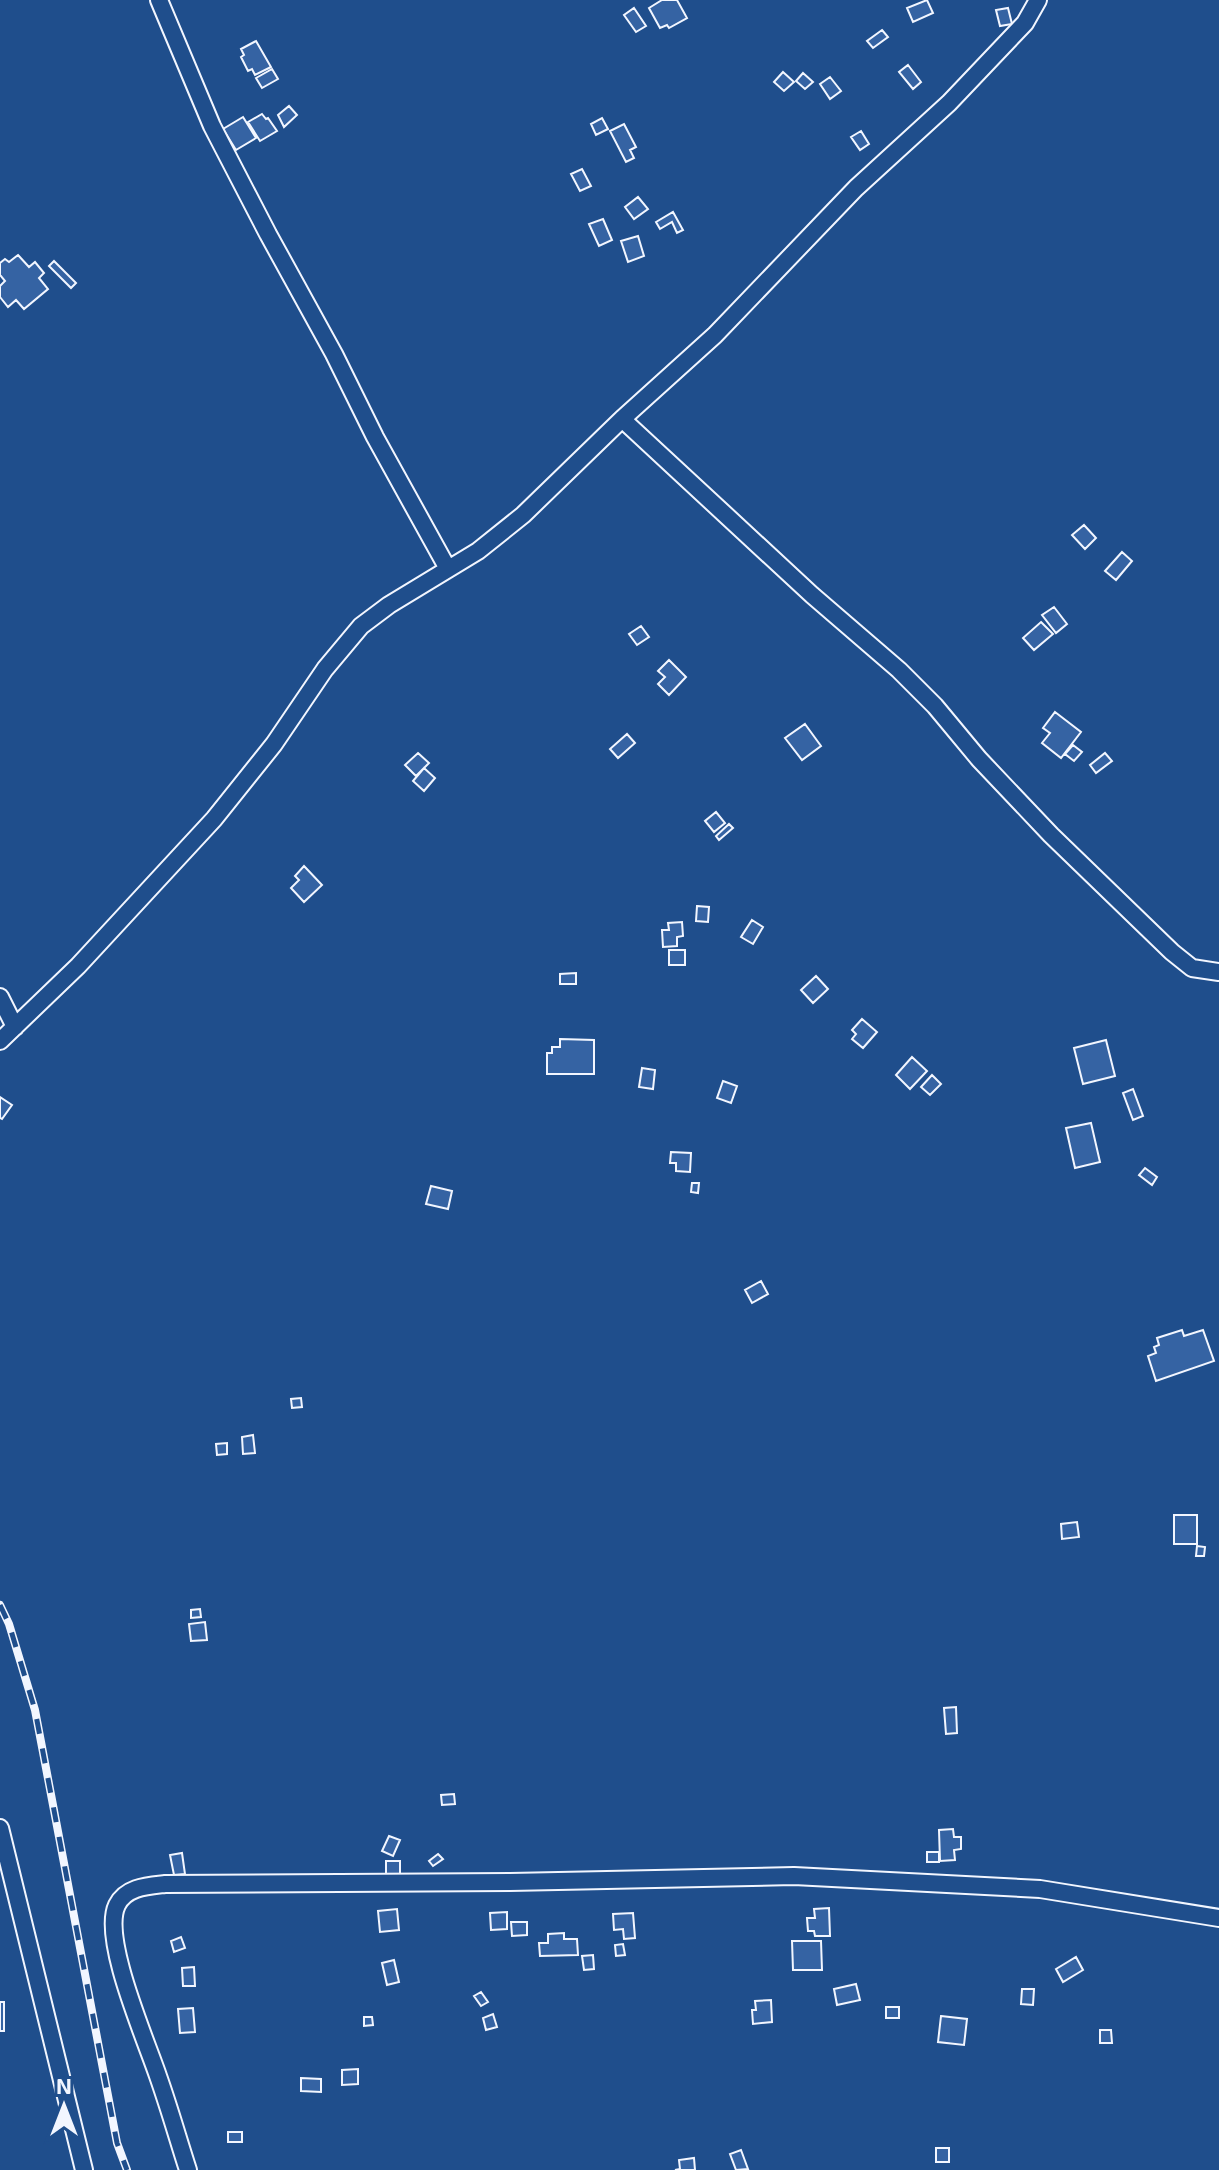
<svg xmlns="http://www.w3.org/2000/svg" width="1219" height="2170" font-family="'Exo 2',sans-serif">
<rect width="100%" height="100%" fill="#1f4e8c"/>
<!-- building -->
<path fill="#3563a3" stroke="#f2f6ff" stroke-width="2" d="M 662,0 L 677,0 L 687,18 L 669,28 L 667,25 L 660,28 L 649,8 Z
M 927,0 L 933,13 L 913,22 L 907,8 Z
M 634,8 L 646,26 L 636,32 L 624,15 Z
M 1008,8 L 1012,24 L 1000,26 L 996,10 Z
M 882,30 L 888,37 L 873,48 L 867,41 Z
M 256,41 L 271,67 L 255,75 L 252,69 L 248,71 L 241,57 L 244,55 L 241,49 Z
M 908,65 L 921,82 L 913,89 L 899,72 Z
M 272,69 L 278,79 L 262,88 L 256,78 Z
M 783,72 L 794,82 L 784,91 L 774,82 Z
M 803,73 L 813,82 L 805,89 L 796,81 Z
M 830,77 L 841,91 L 830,99 L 820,84 Z
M 289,106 L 297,115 L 284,127 L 278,115 Z
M 262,114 L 266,119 L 268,118 L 277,131 L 260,141 L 248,122 Z
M 243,117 L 256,138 L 236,150 L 223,129 Z
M 602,118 L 608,129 L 596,135 L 591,124 Z
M 624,124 L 636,147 L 630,150 L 634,158 L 626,162 L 610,131 Z
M 861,131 L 869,144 L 860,150 L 851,137 Z
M 582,169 L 591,186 L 580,191 L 571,174 Z
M 638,197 L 648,209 L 634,219 L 625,207 Z
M 673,212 L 683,230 L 677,233 L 672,222 L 660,229 L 656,222 Z
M 603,219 L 612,240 L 599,246 L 589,224 Z
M 638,236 L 644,256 L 628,262 L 621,241 Z
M 18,255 L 29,267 L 35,262 L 44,273 L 39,278 L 48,289 L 24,309 L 16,300 L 8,307 L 0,297 L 0,286 L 5,281 L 0,275 L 0,263 L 5,259 L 9,262 Z
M 54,261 L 76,283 L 71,288 L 49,266 Z
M 1084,525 L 1096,538 L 1085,549 L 1072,535 Z
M 1122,552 L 1132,561 L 1116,580 L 1105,571 Z
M 1054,607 L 1067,624 L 1056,633 L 1042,615 Z
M 1041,622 L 1053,634 L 1034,650 L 1023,638 Z
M 641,626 L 649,637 L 637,645 L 629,634 Z
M 669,660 L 686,677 L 669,695 L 658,684 L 665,677 L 658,671 Z
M 1055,712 L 1081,732 L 1061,758 L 1042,743 L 1050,733 L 1043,728 Z
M 805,724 L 821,746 L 802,760 L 785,738 Z
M 627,734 L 635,743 L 618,758 L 610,749 Z
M 1073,745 L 1082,752 L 1074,761 L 1065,754 Z
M 418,753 L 429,763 L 416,776 L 405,765 Z
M 1105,753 L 1112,761 L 1096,773 L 1090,765 Z
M 424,768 L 435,778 L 424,791 L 413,781 Z
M 716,812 L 725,823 L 714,832 L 705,821 Z
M 729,824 L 733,828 L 719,840 L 716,836 Z
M 304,866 L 322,885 L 304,902 L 291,888 L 299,880 L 295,876 Z
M 697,906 L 709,907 L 708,922 L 696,921 Z
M 752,920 L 763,927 L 753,944 L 741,937 Z
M 682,922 L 683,936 L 677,937 L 677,946 L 663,947 L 662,930 L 669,930 L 668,923 Z
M 669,950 L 685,950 L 685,965 L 669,965 Z
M 576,973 L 576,984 L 560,984 L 560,974 Z
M 816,976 L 828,989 L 813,1003 L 801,990 Z
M 862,1019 L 877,1032 L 863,1048 L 852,1039 L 856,1034 L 852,1030 Z
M 560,1039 L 594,1040 L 594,1074 L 547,1074 L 547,1053 L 552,1053 L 552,1047 L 560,1047 Z
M 1106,1040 L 1115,1076 L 1083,1084 L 1074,1048 Z
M 912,1057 L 927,1071 L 910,1089 L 896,1075 Z
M 642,1068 L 655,1070 L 653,1089 L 639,1087 Z
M 932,1075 L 941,1084 L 930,1095 L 921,1087 Z
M 723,1081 L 737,1086 L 731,1103 L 717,1098 Z
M 1133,1089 L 1143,1116 L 1133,1120 L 1123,1093 Z
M 0,1097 L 12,1105 L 2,1119 L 0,1118 Z
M 1091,1123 L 1100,1162 L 1075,1168 L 1066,1128 Z
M 671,1152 L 691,1153 L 690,1172 L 676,1171 L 676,1163 L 670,1163 Z
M 1145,1168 L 1157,1177 L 1152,1185 L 1139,1175 Z
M 692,1183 L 699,1183 L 698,1193 L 691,1192 Z
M 431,1186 L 452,1191 L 448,1209 L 426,1204 Z
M 761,1281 L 768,1294 L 752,1303 L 745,1290 Z
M 1182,1330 L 1184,1336 L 1203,1330 L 1214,1361 L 1156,1381 L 1148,1356 L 1156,1353 L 1154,1347 L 1159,1345 L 1157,1338 Z
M 301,1398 L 302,1407 L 292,1408 L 291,1399 Z
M 253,1435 L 255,1453 L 243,1454 L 242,1437 Z
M 227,1443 L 227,1454 L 217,1455 L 216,1444 Z
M 1174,1515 L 1197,1515 L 1197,1544 L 1174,1544 Z
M 1077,1522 L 1079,1537 L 1062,1539 L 1061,1524 Z
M 1197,1546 L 1205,1547 L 1204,1556 L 1196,1556 Z
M 200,1609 L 201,1617 L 191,1618 L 191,1610 Z
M 205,1622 L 207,1640 L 191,1641 L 189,1624 Z
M 956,1707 L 957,1733 L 946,1734 L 944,1708 Z
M 454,1794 L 455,1804 L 442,1805 L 441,1795 Z
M 953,1829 L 954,1837 L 961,1837 L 961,1849 L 954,1850 L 955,1860 L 940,1861 L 939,1830 Z
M 389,1836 L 400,1840 L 393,1856 L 382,1851 Z
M 927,1852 L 939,1852 L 939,1862 L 927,1862 Z
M 182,1853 L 185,1874 L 174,1875 L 170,1855 Z
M 438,1854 L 443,1859 L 433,1866 L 429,1861 Z
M 386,1861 L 400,1861 L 400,1876 L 386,1876 Z
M 829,1908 L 830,1936 L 815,1936 L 814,1931 L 808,1931 L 807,1918 L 815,1918 L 814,1909 Z
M 397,1909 L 399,1930 L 380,1932 L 378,1911 Z
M 507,1912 L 507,1929 L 491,1930 L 490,1913 Z
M 633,1913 L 635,1938 L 624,1939 L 623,1929 L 614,1930 L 613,1914 Z
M 511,1922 L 527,1922 L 527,1935 L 512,1936 Z
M 564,1933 L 564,1939 L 577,1939 L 578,1955 L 540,1956 L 539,1943 L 548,1943 L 548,1934 Z
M 181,1937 L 185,1948 L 174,1952 L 171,1941 Z
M 792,1941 L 821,1941 L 822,1970 L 793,1970 Z
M 623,1944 L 625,1955 L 616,1956 L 615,1945 Z
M 593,1955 L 594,1969 L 584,1970 L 582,1956 Z
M 1076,1957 L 1083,1970 L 1063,1982 L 1056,1969 Z
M 394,1960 L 399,1982 L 387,1985 L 382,1963 Z
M 194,1967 L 195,1986 L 183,1986 L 182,1968 Z
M 856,1984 L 860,2000 L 837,2005 L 834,1989 Z
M 1022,1989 L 1034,1989 L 1033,2005 L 1021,2004 Z
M 481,1992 L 488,2002 L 481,2006 L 474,1996 Z
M 771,2000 L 772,2022 L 753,2024 L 752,2010 L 756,2010 L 755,2001 Z
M 0,2002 L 4,2002 L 4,2031 L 0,2031 Z
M 886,2007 L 899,2007 L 899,2018 L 886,2018 Z
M 193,2008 L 195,2032 L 180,2033 L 178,2009 Z
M 493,2014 L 497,2027 L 486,2030 L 483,2018 Z
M 941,2016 L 967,2019 L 964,2045 L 938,2042 Z
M 364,2017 L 372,2017 L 373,2025 L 364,2026 Z
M 1100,2030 L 1111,2030 L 1112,2043 L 1100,2043 Z
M 358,2069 L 358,2084 L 342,2085 L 342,2070 Z
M 301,2078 L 321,2079 L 321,2092 L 301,2091 Z
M 228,2132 L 242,2132 L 242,2142 L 228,2142 Z
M 936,2148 L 949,2148 L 949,2162 L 936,2162 Z
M 741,2150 L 748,2169 L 736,2170 L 730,2154 Z
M 694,2158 L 695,2170 L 675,2170 L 680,2169 L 679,2160 Z"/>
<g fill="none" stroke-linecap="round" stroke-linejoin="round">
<defs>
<path id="minor" d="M 159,0 L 212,126 L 268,234 L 334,354 L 375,437 L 448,569
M 622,419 L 812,595 L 899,670 L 935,706 L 979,759 L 1051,835 L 1172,952 L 1192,968 L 1219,972
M 0,997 L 15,1027
M 0,1041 L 78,966 L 214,819 L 274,744 L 325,669 L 361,626 L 389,605 L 478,551 L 523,515 L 622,419 L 715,335 L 856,188 L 949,103 L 1025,23 L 1038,0
M 0,1828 L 84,2170
M 188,2170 C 178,2139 169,2107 158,2076 C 146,2040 101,1938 117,1905 C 126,1887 147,1886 165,1884 L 510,1882 L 794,1876 L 1040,1889 L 1219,1918"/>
</defs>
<!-- minor casing -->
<use href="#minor" stroke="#f2f6ff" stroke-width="20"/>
<!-- minor -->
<use href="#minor" stroke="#1f4e8c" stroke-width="16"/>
<defs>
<path id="rail" d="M 0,1605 L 9,1624 L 35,1710 L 117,2143 L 127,2170"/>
</defs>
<!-- rail casing -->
<use href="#rail" stroke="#f2f6ff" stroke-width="8"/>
<!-- rail -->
<use href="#rail" stroke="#1f4e8c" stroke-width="5" stroke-dasharray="15" stroke-linecap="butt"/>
</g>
<!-- north arrow -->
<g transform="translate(64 2106)" stroke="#1f4e8c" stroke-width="6" paint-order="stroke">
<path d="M0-6L14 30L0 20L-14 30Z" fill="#f2f6ff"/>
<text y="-12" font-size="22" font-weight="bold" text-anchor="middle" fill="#f2f6ff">N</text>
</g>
</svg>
